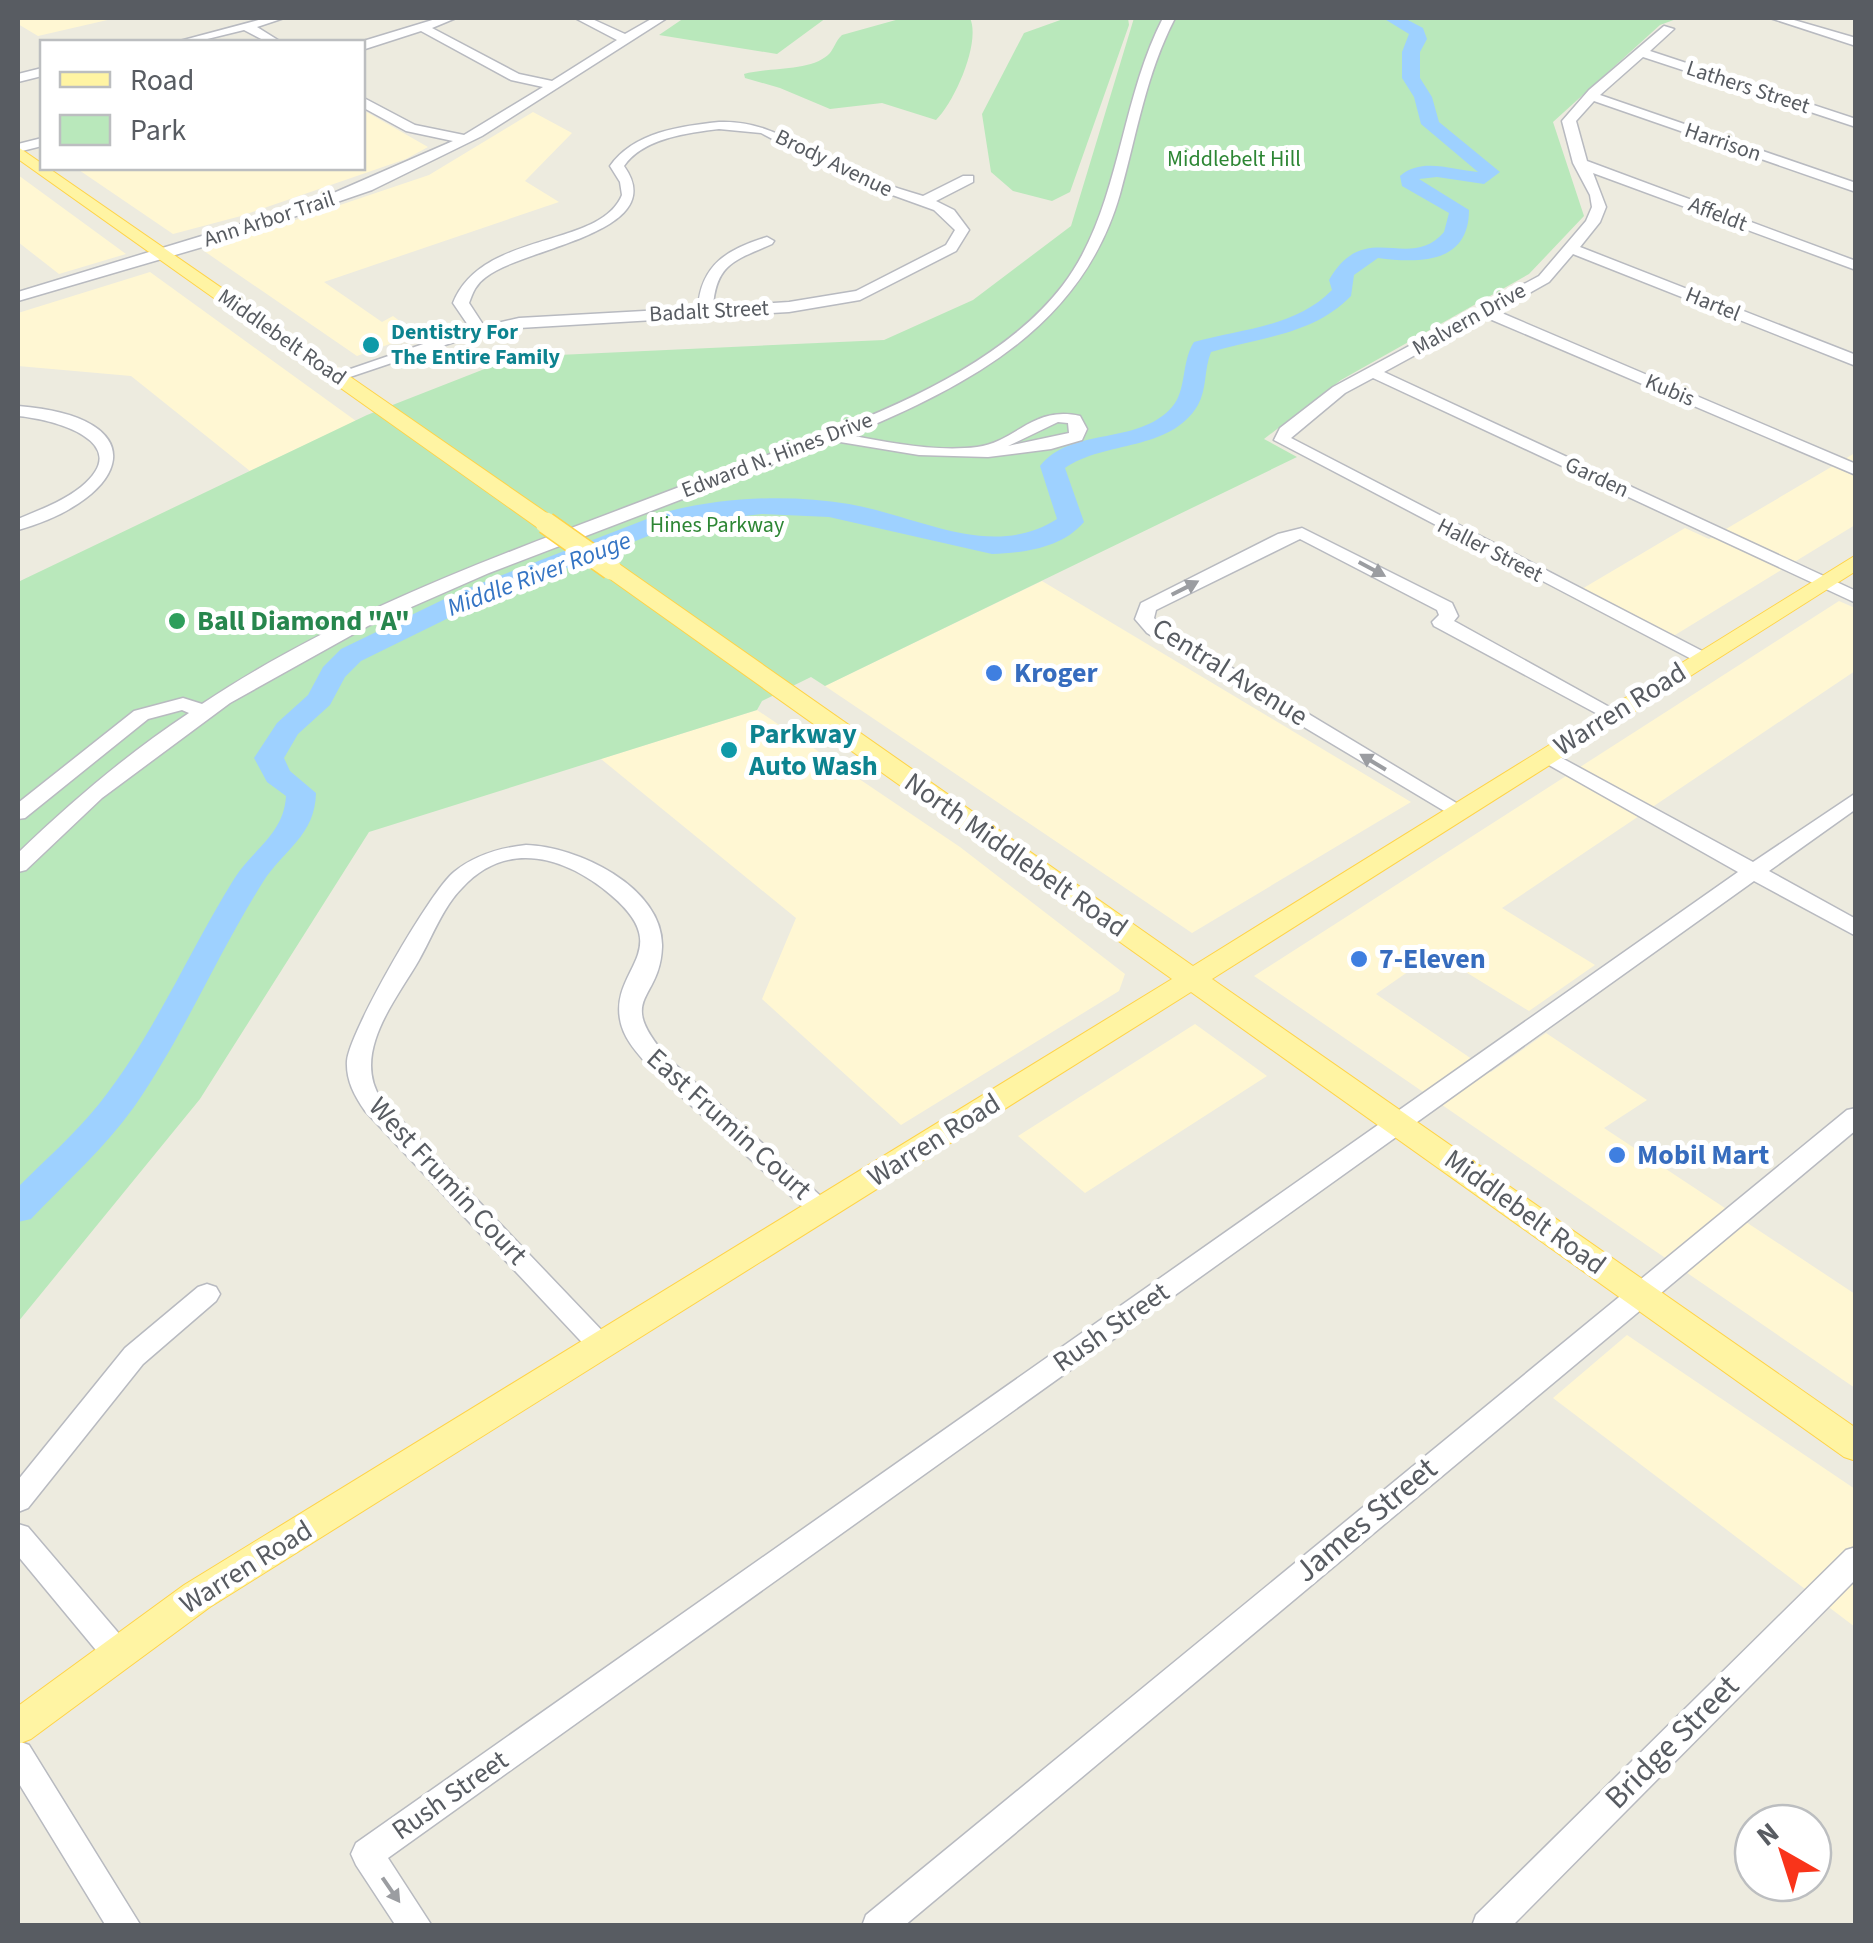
<svg xmlns="http://www.w3.org/2000/svg" width="1873" height="1943" font-family="'Source Sans 3',sans-serif">
<rect width="100%" height="100%" fill="#edebdf"/>
<!-- commercial -->
<path fill="#fff7d3" d="M 18,18 L 116,18 L 38,36 L 18,24 Z
M 363,110 L 428,147 L 406,159 L 241,216 L 173,234 L 76,168 L 362,168 Z
M 533,112 L 572,133 L 525,181 L 559,202 L 324,282 L 382,322 L 393,316 L 417,334 L 357,356 L 204,251 L 429,175 Z
M 18,175 L 126,254 L 59,274 L 18,242 Z
M 150,272 L 356,421 L 250,471 L 131,376 L 18,366 L 18,313 Z
M 1855,453 L 1855,525 L 1662,643 L 1570,596 L 1685,528 L 1709,539 Z
M 1042,581 L 1411,802 L 1192,933 L 825,686 Z
M 1839,601 L 1855,608 L 1855,671 L 1502,908 L 1595,965 L 1529,1011 L 1435,953 L 1376,994 L 1491,1072 L 1546,1033 L 1647,1100 L 1604,1128 L 1855,1294 L 1855,1388 L 1254,976 Z
M 757,710 L 960,847 L 1125,974 L 1119,991 L 901,1125 L 762,999 L 796,918 L 601,759 Z
M 1195,1024 L 1267,1076 L 1085,1193 L 1018,1136 Z
M 1627,1335 L 1855,1489 L 1855,1627 L 1553,1398 Z"/>
<!-- green -->
<path fill="#b9e8bb" d="M 684,18 L 826,18 L 777,54 L 659,35 Z
M 903,18 L 970,18 C 981,42 955,101 936,120 L 882,103 L 830,109 L 780,88 L 745,78 L 744,74 C 768,67 809,72 828,55 C 834,50 835,41 842,35 Z
M 1066,18 L 1128,18 L 1129,25 L 1070,192 L 1052,201 L 1013,191 L 991,172 L 982,114 L 1024,33 Z
M 1134,18 L 1679,18 L 1660,25 L 1553,122 L 1584,216 L 1529,274 L 1341,380 L 1264,439 L 1297,457 L 825,686 L 811,677 L 762,701 L 757,710 L 369,832 L 200,1099 L 18,1322 L 18,582 L 367,415 L 515,357 L 884,340 L 973,300 L 1071,226 Z"/>
<g fill="none" stroke-linecap="round" stroke-linejoin="round">
<!-- river -->
<path fill="#9ed1ff" fill-rule="evenodd" d="M 1383,18 L 1404,18 L 1423,28 L 1427,39 L 1420,52 L 1420,78 L 1432,97 L 1439,122 L 1500,172 L 1484,184 L 1437,177 L 1419,179 L 1469,210 C 1469,265 1417,263 1378,258 L 1354,275 L 1351,296 C 1313,335 1261,337 1211,352 C 1204,369 1207,389 1198,405 C 1170,452 1106,440 1065,468 L 1084,522 C 1062,548 1024,553 992,554 L 829,517 L 762,514 L 681,523 L 479,603 L 361,661 L 345,677 L 330,705 L 298,734 L 284,758 L 290,771 L 316,793 C 315,836 284,849 263,882 C 217,955 184,1035 134,1107 C 105,1148 66,1182 31,1219 L 18,1222 L 18,1187 C 45,1160 75,1134 99,1104 C 154,1035 188,953 234,879 C 253,849 284,834 286,796 L 267,782 L 254,758 L 277,723 L 308,695 L 323,667 L 341,649 L 461,591 L 665,512 C 725,497 789,494 849,504 C 919,516 991,561 1057,519 L 1040,466 C 1072,426 1138,446 1172,407 C 1187,390 1181,362 1194,342 C 1241,329 1296,327 1332,290 L 1329,280 C 1365,217 1409,273 1444,232 L 1449,213 L 1402,186 L 1400,176 C 1422,157 1452,170 1478,172 L 1421,124 L 1414,97 L 1402,78 L 1402,52 L 1409,34 Z"/>
<defs>
<path id="minor" d="M 266,18 L 284,18 L 257,27 L 281,42 L 267,42 L 244,30 L 195,42 L 176,42 Z
M 439,18 L 456,18 L 432,28 L 519,74 L 552,81 L 617,40 L 575,18 L 590,18 L 625,34 L 653,18 L 667,18 L 482,136 L 372,190 L 223,241 L 18,301 L 18,292 L 313,202 L 453,141 L 406,131 L 362,107 L 362,97 L 415,125 L 464,135 L 543,87 L 511,80 L 421,31 L 362,50 L 360,42 Z
M 1163,18 L 1175,18 C 1146,74 1137,133 1120,194 C 1082,327 969,385 850,435 C 889,443 937,452 977,447 C 1016,442 1033,405 1080,416 L 1087,429 L 1082,440 L 1051,449 L 988,457 L 919,455 L 834,441 L 489,573 L 368,626 L 230,703 L 102,798 L 26,870 L 18,872 L 18,853 C 71,802 127,754 189,713 L 182,710 L 148,719 L 25,818 L 18,819 L 18,803 L 134,711 L 183,698 L 202,704 C 349,606 518,549 682,486 C 803,440 981,392 1063,285 C 1120,210 1119,103 1163,18 ZM 1058,422 L 1068,423 L 1069,433 L 1008,446 Z
M 1770,18 L 1787,18 L 1856,38 L 1856,46 Z
M 1664,26 L 1674,29 L 1650,51 L 1856,119 L 1856,127 L 1643,57 L 1600,95 L 1856,183 L 1856,192 L 1594,101 L 1576,121 L 1587,161 L 1856,261 L 1856,270 L 1593,173 L 1606,207 L 1600,222 L 1580,247 L 1856,355 L 1856,366 L 1573,254 L 1549,282 L 1497,311 L 1856,464 L 1856,475 L 1485,317 L 1384,372 L 1856,591 L 1856,603 L 1373,378 L 1345,393 L 1291,438 L 1708,654 L 1711,658 L 1701,664 L 1274,440 L 1280,428 L 1333,387 L 1539,276 L 1586,221 L 1592,207 L 1590,195 L 1573,163 L 1562,121 L 1589,90 Z
M 42,68 L 42,76 L 18,82 L 18,74 Z
M 719,122 C 766,120 794,144 835,163 C 864,177 892,187 923,196 L 963,176 L 973,176 L 973,182 L 936,201 L 954,210 L 969,230 L 956,251 L 860,300 L 789,312 L 519,328 L 460,340 L 344,379 L 330,376 L 470,328 L 453,303 C 482,230 600,249 622,195 L 620,182 L 610,166 C 634,132 681,126 719,122 ZM 719,129 L 761,133 L 848,179 L 934,210 L 955,230 L 946,245 L 856,291 L 789,302 L 713,307 C 716,263 736,260 772,244 L 774,241 L 767,237 C 728,249 701,264 698,308 L 519,318 L 484,326 L 469,303 C 473,292 476,284 486,277 C 524,247 672,233 624,166 C 643,138 688,133 719,129 Z
M 42,138 L 42,146 L 18,152 L 18,144 Z
M 18,406 C 158,417 131,498 18,530 L 18,519 C 39,510 62,502 81,487 C 137,441 52,419 18,416 Z
M 1302,528 L 1452,603 L 1458,616 L 1454,621 L 1622,714 L 1619,718 L 1605,718 L 1434,626 L 1432,622 L 1439,615 L 1437,610 L 1300,539 L 1156,610 L 1154,618 L 1161,625 L 1463,807 L 1466,812 L 1456,818 L 1147,633 L 1135,619 L 1141,603 L 1278,534 Z
M 1547,750 L 1753,862 L 1856,793 L 1856,809 L 1769,871 L 1856,919 L 1856,936 L 1754,881 L 388,1858 L 432,1926 L 396,1926 L 356,1865 L 351,1854 L 356,1843 L 1738,872 L 1540,760 L 1537,756 L 1540,752 Z
M 526,845 C 576,846 664,887 662,947 C 660,1003 614,996 668,1058 L 835,1209 L 831,1216 L 813,1216 L 652,1070 C 639,1055 623,1039 620,1019 C 611,968 676,950 611,895 C 567,858 508,838 462,888 C 443,907 432,937 419,960 C 396,1000 351,1053 381,1099 L 610,1339 L 614,1346 L 610,1353 L 601,1357 L 592,1353 L 365,1111 C 354,1095 346,1080 347,1061 C 349,1032 431,890 454,872 C 475,855 499,848 526,845 Z
M 1856,1108 L 1856,1130 L 904,1926 L 862,1926 L 866,1915 L 1847,1110 Z
M 207,1284 L 216,1287 L 220,1294 L 216,1301 L 143,1364 L 28,1508 L 18,1512 L 18,1480 L 125,1348 L 198,1287 Z
M 18,1524 L 28,1527 L 127,1643 L 131,1652 L 127,1661 L 116,1665 L 105,1661 L 18,1556 Z
M 1856,1547 L 1856,1579 L 1512,1926 L 1472,1926 L 1476,1915 L 1846,1550 Z
M 18,1741 L 29,1745 L 141,1926 L 106,1926 L 18,1782 Z"/>
<path id="major" d="M 18,147 L 554,518 L 557,523 L 554,528 L 538,528 L 18,159 Z
M 1856,555 L 1856,571 L 1212,979 L 1856,1428 L 1856,1461 L 1844,1457 L 1191,992 L 210,1607 L 31,1739 L 18,1744 L 18,1706 L 184,1585 L 1172,979 L 603,574 L 600,569 L 603,564 L 619,564 L 1193,966 Z"/>
</defs>
<!-- minor casing -->
<use href="#minor" stroke="#b8bac0" stroke-width="3"/>
<!-- major casing -->
<use href="#major" stroke="#ffd347" stroke-width="2"/>
<!-- minor -->
<use href="#minor" fill="#fff" fill-rule="evenodd"/>
<!-- major -->
<use href="#major" fill="#fff4a3" fill-rule="evenodd"/>
<defs>
<path id="major-bridge" d="M 546,523 L 611,569"/>
</defs>
<!-- major-bridge casing -->
<use href="#major-bridge" stroke="#ffd347" stroke-width="24" stroke-linecap="butt"/>
<!-- major-bridge -->
<use href="#major-bridge" stroke="#fff4a3" stroke-width="21"/>
</g>
<!-- one-way arrows -->
<defs><path id="oneway-solid" d="M-6-.8H1V-3.2L6.5 0L1 3.2V.8H-6Z" transform="scale(2.5)"/></defs>
<g fill="#9b9da1">
<use href="#oneway-solid" transform="translate(1372 569) rotate(28)"/>
<use href="#oneway-solid" transform="translate(1185 588) rotate(-27)"/>
<use href="#oneway-solid" transform="translate(1373 762) rotate(-149)"/>
<use href="#oneway-solid" transform="translate(391 1890) rotate(55)"/>
</g>
<!-- markers -->
<g fill="#0f9aa8" stroke="#fff" stroke-width="4">
<circle cx="371" cy="345" r="10"/>
<circle cx="729" cy="750" r="10"/>
</g>
<circle fill="#2e9e5b" stroke="#fff" stroke-width="4" cx="177" cy="621" r="10"/>
<g fill="#3f7fe0" stroke="#fff" stroke-width="4">
<circle cx="994" cy="673" r="10"/>
<circle cx="1359" cy="959" r="10"/>
<circle cx="1617" cy="1155" r="10"/>
</g>
<g text-anchor="middle" dominant-baseline="central" stroke-width="10" stroke-linejoin="round" paint-order="stroke">
<!-- far-street labels -->
<g font-size="22" fill="#585c62" stroke="#fff">
<text transform="translate(1748 87) rotate(18)">Lathers Street</text>
<text transform="translate(1723 142) rotate(19)">Harrison</text>
<text transform="translate(834 163) rotate(26)">Brody Avenue</text>
<text transform="translate(1718 214) rotate(21)">Affeldt</text>
<text transform="translate(269 219) rotate(-18)">Ann Arbor Trail</text>
<text transform="translate(1713 304) rotate(22)">Hartel</text>
<text transform="translate(709 311) rotate(-3)">Badalt Street</text>
<text transform="translate(1469 319) rotate(-29)">Malvern Drive</text>
<text transform="translate(282 337) rotate(35)">Middlebelt Road</text>
<text transform="translate(1670 390) rotate(23)">Kubis</text>
<text transform="translate(777 455) rotate(-21)">Edward N. Hines Drive</text>
<text transform="translate(1597 477) rotate(25)">Garden</text>
<text transform="translate(1490 550) rotate(27)">Haller Street</text>
</g>
<!-- far-park labels -->
<g font-size="22" fill="#2d8634" stroke="#fff">
<text x="1234" y="159">Middlebelt Hill</text>
<text x="717" y="525">Hines Parkway</text>
</g>
<!-- far-culture labels -->
<g font-size="22" font-weight="bold" fill="#0d838f" stroke="#fff" text-anchor="start">
<text x="391" y="332">Dentistry For<tspan x="391" dy="25">The Entire Family</tspan></text>
</g>
<!-- far-water labels -->
<g font-size="25" font-style="italic" fill="#3474c4" stroke="#fff">
<text transform="translate(539 574) rotate(-21)">Middle River Rouge</text>
</g>
<!-- leisure labels -->
<g font-size="28" font-weight="bold" fill="#27864d" stroke="#fff" text-anchor="start">
<text x="197" y="621">Ball Diamond "A"</text>
</g>
<!-- street labels -->
<g font-size="28" fill="#585c62" stroke="#fff">
<text transform="translate(1230 672) rotate(32)">Central Avenue</text>
<text transform="translate(1620 709) rotate(-32)">Warren Road</text>
<text transform="translate(1016 855) rotate(35)">North Middlebelt Road</text>
<text transform="translate(729 1124) rotate(42)">East Frumin Court</text>
<text transform="translate(934 1140) rotate(-32)">Warren Road</text>
<text transform="translate(448 1181) rotate(47)">West Frumin Court</text>
<text transform="translate(1525 1212) rotate(36)">Middlebelt Road</text>
<text transform="translate(1111 1327) rotate(-35)">Rush Street</text>
<text transform="translate(246 1567) rotate(-32)">Warren Road</text>
<text transform="translate(450 1795) rotate(-35)">Rush Street</text>
</g>
<!-- shop labels -->
<g font-size="28" font-weight="bold" fill="#366cbe" stroke="#fff" text-anchor="start">
<text x="1014" y="673">Kroger</text>
<text x="1379" y="959">7-Eleven</text>
<text x="1637" y="1155">Mobil Mart</text>
</g>
<!-- culture labels -->
<g font-size="28" font-weight="bold" fill="#0d838f" stroke="#fff" text-anchor="start">
<text x="749" y="734">Parkway<tspan x="749" dy="32">Auto Wash</tspan></text>
</g>
<!-- near-street labels -->
<g font-size="32" fill="#585c62" stroke="#fff">
<text transform="translate(1366 1520) rotate(-40)">James Street</text>
<text transform="translate(1672 1742) rotate(-45)">Bridge Street</text>
</g>
</g>
<!-- border -->
<rect width="1873" height="1943" fill="none" stroke="#585c62" stroke-width="40"/>
<!-- legend -->
<rect x="40" y="40" width="325" height="130" fill="#ffffff" stroke="#bcbec0" stroke-width="2.5"/>
<rect x="60" y="72" width="50" height="15" fill="#fff4a3" stroke="#bcbec0" stroke-width="2.5"/>
<text x="130" y="90" font-size="30" fill="#585c62">Road</text>
<rect x="60" y="115" width="50" height="30" fill="#b9e8bb" stroke="#bcbec0" stroke-width="2.5"/>
<text x="130" y="140" font-size="30" fill="#585c62">Park</text>
<!-- north arrow -->
<g transform="translate(1783 1853) rotate(321)"><circle r="48" fill="#ffffff" stroke="#bcbec0" stroke-width="2.5"/>
<path d="M0-8L18 38L0 25L-18 38Z" fill="#f9341a"/>
<text y="-15" font-size="28" font-weight="bold" text-anchor="middle" fill="#585c62">N</text>
</g>
</svg>
